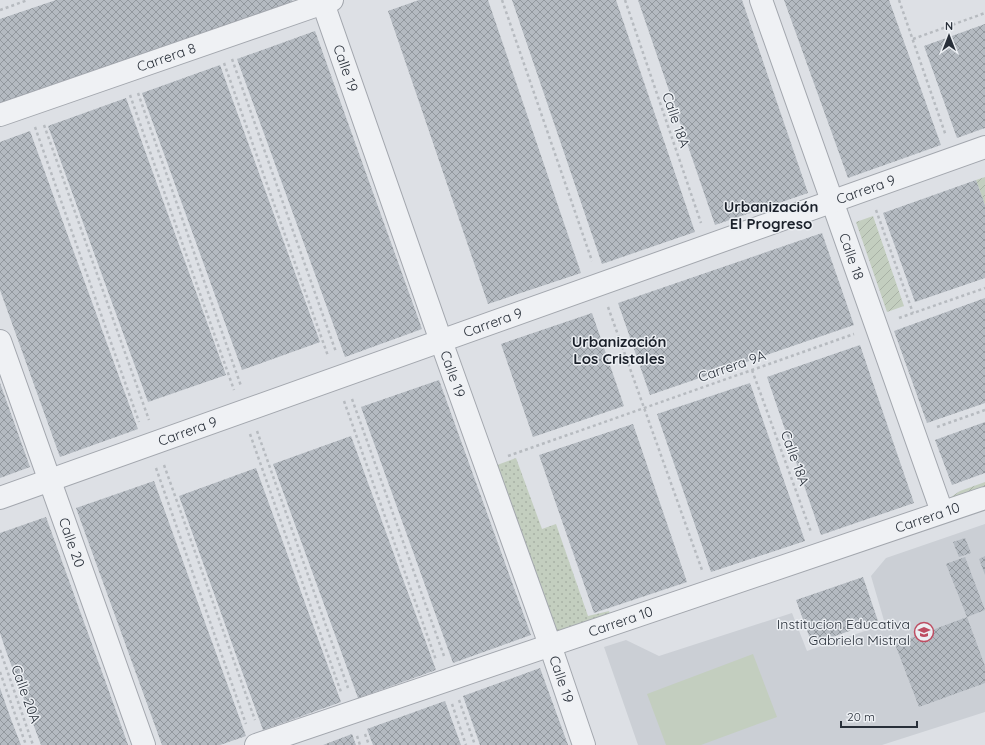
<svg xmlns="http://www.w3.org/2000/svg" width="985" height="745" font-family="Quicksand,sans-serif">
<defs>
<pattern id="grass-dots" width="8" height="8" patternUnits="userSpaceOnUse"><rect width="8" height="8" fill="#c3cebf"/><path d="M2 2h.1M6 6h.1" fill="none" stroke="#a8b1a5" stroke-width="1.8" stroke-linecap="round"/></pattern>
<pattern id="garden-furrows" width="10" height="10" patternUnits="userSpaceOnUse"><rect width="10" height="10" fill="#c3cebf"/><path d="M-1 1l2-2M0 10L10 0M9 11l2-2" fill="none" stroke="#a8b1a5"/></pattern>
<pattern id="building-cross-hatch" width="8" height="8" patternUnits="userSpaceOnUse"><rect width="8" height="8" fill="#b4bac1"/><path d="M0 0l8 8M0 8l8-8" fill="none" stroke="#92989e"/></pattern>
</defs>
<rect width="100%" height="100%" fill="#dde0e5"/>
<!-- built -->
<path fill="#cbcfd5" d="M 985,524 L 985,712 L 882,745 L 638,745 L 604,647 L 626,640 L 659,656 L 792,613 L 807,651 L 885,624 L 871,576 L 886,558 Z"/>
<!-- grass -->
<path fill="url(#grass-dots)" d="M 516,458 L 542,529 L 556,524 L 588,616 L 609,611 L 611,618 L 563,633 L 547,627 L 489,468 Z"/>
<!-- garden -->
<path fill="url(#garden-furrows)" d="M 985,177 L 985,205 L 976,180 Z
M 873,216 L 904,306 L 887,312 L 856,222 Z
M 985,482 L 985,492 L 948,499 L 960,491 Z"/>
<!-- pitch -->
<path fill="#c3cebf" d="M 753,654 L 777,717 L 701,745 L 666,745 L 647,694 Z"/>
<!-- building -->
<path fill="url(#building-cross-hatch)" d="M 56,0 L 292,0 L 294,4 L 0,106 L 0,19 Z
M 419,0 L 488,0 L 581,273 L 488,304 L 388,11 Z
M 512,0 L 616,0 L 695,232 L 602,264 Z
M 638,0 L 742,0 L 808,193 L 715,225 Z
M 784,0 L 889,0 L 941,145 L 848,178 Z
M 985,24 L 985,128 L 957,138 L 924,46 Z
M 315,31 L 422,329 L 345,357 L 237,59 Z
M 220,65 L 320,342 L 242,370 L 142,93 Z
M 126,98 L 226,375 L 148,402 L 48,126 Z
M 30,131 L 138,429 L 60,457 L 0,290 L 0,142 Z
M 976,180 L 985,205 L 985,278 L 915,302 L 883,213 Z
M 822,233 L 854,325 L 650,395 L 618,303 Z
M 985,298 L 985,403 L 927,423 L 894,331 Z
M 592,313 L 624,406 L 533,437 L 501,344 Z
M 860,345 L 914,503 L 821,535 L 767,377 Z
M 439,380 L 531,635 L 453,663 L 361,407 Z
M 0,383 L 30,467 L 0,478 Z
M 750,383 L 805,541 L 711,572 L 657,414 Z
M 985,422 L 985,473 L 952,485 L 935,440 Z
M 633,424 L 687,582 L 594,613 L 539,455 Z
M 351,436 L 436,670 L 358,698 L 273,464 Z
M 256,468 L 341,702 L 263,730 L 179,496 Z
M 154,481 L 246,736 L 220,745 L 162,745 L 76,508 Z
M 46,517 L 115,708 L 128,745 L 41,745 L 6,651 L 0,633 L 0,533 Z
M 965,538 L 971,553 L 959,557 L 953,542 Z
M 985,556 L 985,575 L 979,559 Z
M 965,557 L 985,610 L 967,617 L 946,564 Z
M 863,577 L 878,621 L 812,644 L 796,600 Z
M 967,617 L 985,666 L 985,683 L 919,707 L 895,644 Z
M 540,668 L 568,745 L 480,745 L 463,696 Z
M 0,688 L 12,722 L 21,745 L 0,745 Z
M 445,701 L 461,745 L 373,745 L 367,729 Z
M 352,734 L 356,745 L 323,745 Z"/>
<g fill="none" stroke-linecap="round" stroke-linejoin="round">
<defs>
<g id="minor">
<path id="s1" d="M 761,0 L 942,512"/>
<path id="s2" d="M 323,3 L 441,341 L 550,645 L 584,745"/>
<path id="s3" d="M 0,115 L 332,0"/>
<path id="s4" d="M 0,341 L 144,745"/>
<path id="s5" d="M 0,498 L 985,147"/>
<path id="s6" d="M 256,745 L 985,498"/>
</g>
</defs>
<!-- minor casing -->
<use href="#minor" stroke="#a3a7ae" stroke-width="24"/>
<!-- path -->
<path stroke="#b7bbc0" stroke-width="2.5" stroke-dasharray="3 3" stroke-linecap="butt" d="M 502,0 L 592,261
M 625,0 L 701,223
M 899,0 L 946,136
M 0,10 L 28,0
M 913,39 L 985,13
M 232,59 L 336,352
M 224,63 L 328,356
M 138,93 L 241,386
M 130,95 L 234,390
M 44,125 L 149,420
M 35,127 L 139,422
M 876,210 L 913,313
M 608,307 L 702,570
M 899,318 L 985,288
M 752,370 L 811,532
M 352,399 L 444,656
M 344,401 L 436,660
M 937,427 L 985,410
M 257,431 L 348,688
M 250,434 L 341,692
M 508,456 L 854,334
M 164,465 L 255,720
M 156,468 L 246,724
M 0,650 L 33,745
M 0,672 L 26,745
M 459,700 L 475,745
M 452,704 L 466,745
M 365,734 L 369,745
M 357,736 L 360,745"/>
<!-- minor -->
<use href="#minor" stroke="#eff1f4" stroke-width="22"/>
</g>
<!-- icons -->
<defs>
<symbol id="university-ring" viewBox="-11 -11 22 22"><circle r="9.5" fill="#eceff3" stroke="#be4d62" stroke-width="1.5"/><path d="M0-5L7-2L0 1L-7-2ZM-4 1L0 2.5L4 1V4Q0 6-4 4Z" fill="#be4d62"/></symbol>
</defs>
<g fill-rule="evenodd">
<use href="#university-ring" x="913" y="621" width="22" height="22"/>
</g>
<g text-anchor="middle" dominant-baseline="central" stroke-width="3" stroke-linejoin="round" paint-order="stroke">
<!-- street labels -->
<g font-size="14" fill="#282f39" stroke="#eceff3">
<text stroke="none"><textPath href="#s3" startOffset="176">Carrera 8</textPath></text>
<text stroke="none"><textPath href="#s2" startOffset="69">Calle 19</textPath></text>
<text transform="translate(676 120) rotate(71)">Calle 18A</text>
<text stroke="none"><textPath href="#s5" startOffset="919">Carrera 9</textPath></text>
<text stroke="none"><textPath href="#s1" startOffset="272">Calle 18</textPath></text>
<text stroke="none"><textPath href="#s5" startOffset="523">Carrera 9</textPath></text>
<text transform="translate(732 366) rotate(-19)">Carrera 9A</text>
<text stroke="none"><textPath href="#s2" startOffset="393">Calle 19</textPath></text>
<text stroke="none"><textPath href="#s5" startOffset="199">Carrera 9</textPath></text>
<text transform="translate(795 458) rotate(70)">Calle 18A</text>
<text stroke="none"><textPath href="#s6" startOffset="709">Carrera 10</textPath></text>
<text stroke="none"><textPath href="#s4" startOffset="214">Calle 20</textPath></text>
<text stroke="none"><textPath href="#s6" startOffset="385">Carrera 10</textPath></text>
<text stroke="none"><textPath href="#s2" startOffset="717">Calle 19</textPath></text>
<text transform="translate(26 694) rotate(70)">Calle 20A</text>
</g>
<!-- poi labels -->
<g font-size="14" fill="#282f39" stroke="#eceff3" text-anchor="end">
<text x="910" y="624">Institucion Educativa<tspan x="910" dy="16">Gabriela Mistral</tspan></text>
</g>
<!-- neighbourhood labels -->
<g font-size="15" font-weight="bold" fill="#1a202a" stroke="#eceff3">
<text x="771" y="206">Urbanización<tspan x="771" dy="17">El Progreso</tspan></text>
<text x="619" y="341">Urbanización<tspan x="619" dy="17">Los Cristales</tspan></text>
</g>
</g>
<!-- north arrow -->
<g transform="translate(949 36)" stroke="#eceff3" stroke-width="3" paint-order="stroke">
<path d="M0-3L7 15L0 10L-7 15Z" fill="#282f39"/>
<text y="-6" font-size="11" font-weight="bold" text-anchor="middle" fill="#282f39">N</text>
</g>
<!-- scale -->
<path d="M841 721v6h76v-6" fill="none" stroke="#282f39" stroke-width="2"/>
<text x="847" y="721" font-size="12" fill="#282f39" stroke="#eceff3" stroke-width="3" paint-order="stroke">20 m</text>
</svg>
